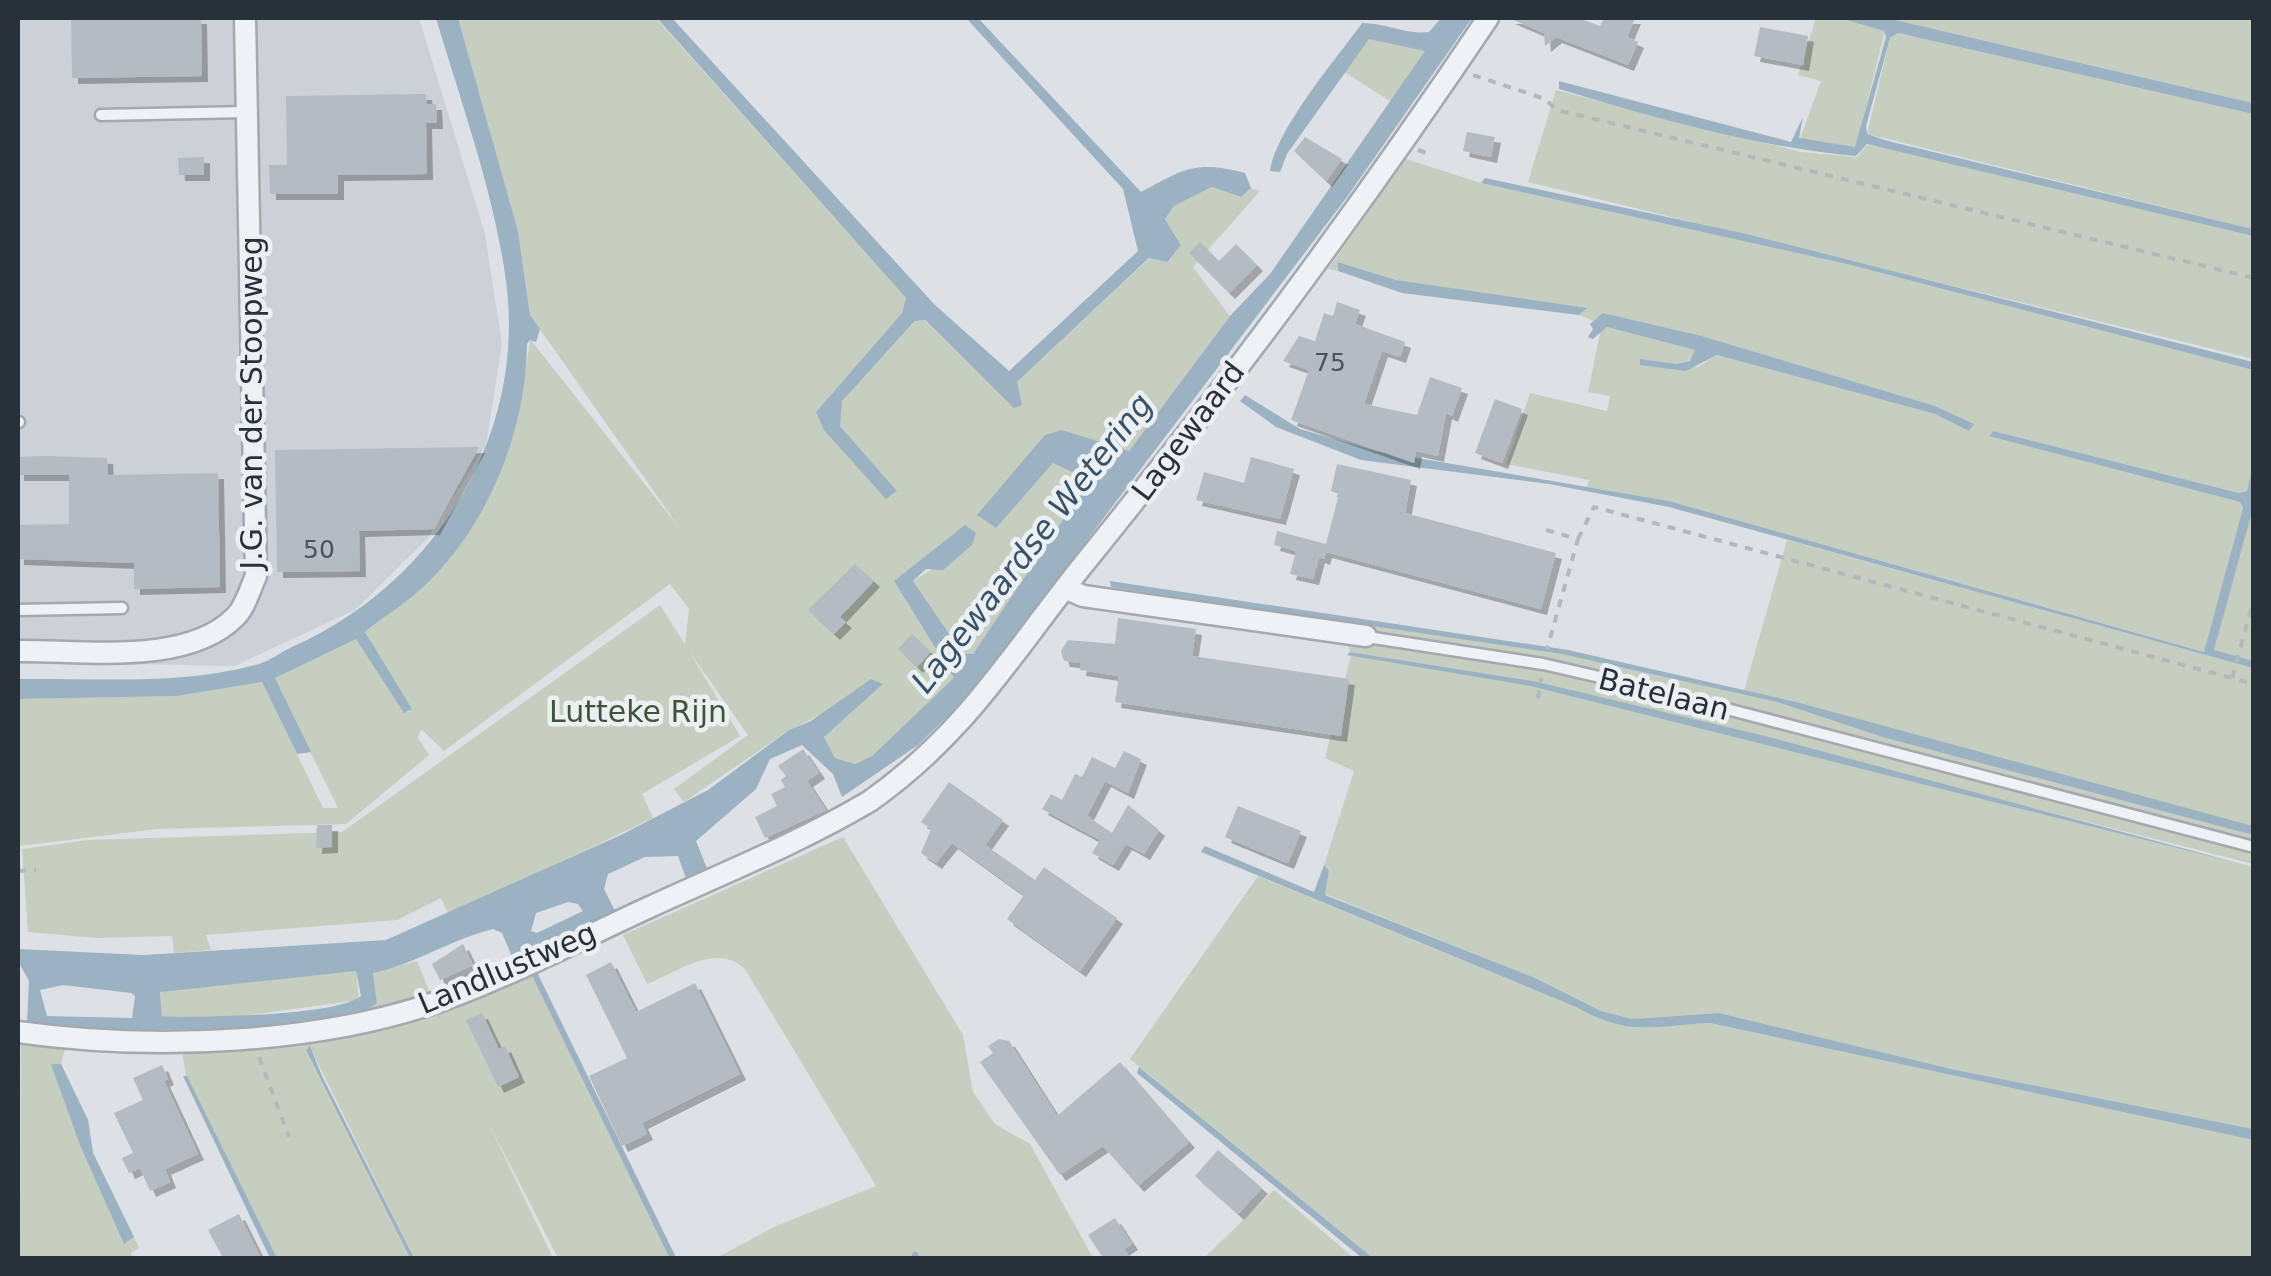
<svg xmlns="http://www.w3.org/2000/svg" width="2271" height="1276" font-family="'DejaVu Sans',sans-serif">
<defs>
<filter id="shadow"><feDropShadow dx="6" dy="6" stdDeviation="0" flood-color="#0004"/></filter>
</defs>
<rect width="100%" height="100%" fill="#dde1e5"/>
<!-- built -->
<path fill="#cbd1d6" d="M 18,18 L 419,18 L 485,234 L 502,344 L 486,445 L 428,538 L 355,610 L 234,666 L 18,662 Z"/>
<!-- green -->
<path fill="#c5cebf" d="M 458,18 L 656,18 L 906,298 L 902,313 L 816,412 L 896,490 L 840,426 L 841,401 L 916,321 L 924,320 L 1015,408 L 1022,404 L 1016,383 L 1150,258 L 1169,262 L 1181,245 L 1165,219 L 1174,206 L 1212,187 L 1241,197 L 1251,188 L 1260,191 L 1193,267 L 1230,316 L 1129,451 L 1063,431 L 996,527 L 1053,463 L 1086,479 L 1082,491 L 973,654 L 963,654 L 913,581 L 972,545 L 894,581 L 955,679 L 872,756 L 855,764 L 835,758 L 824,737 L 882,685 L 789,730 L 684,802 L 674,789 L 748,735 L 689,651 L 740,736 L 642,794 L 653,818 L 449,915 L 441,898 L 397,920 L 206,935 L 211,950 L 174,953 L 172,936 L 96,938 L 28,932 L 22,849 L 88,840 L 342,832 L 660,605 L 685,644 L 689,609 L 670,584 L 444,751 L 421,729 L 418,738 L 429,755 L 346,824 L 157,829 L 20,846 L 18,857 L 18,699 L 177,696 L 262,682 L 323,808 L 338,808 L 274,678 L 356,638 L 404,712 L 410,712 L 365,632 L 422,588 L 458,546 L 527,362 L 530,339 L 681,530 L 530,315 L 518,231 Z
M 1816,18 L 1840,18 L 1885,31 L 1856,147 L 1800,139 L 1821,81 L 1798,75 Z
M 1883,18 L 2253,18 L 2253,103 L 1891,19 Z
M 1370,33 L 1426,50 L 1391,102 L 1343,71 Z
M 1898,33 L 2253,114 L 2253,229 L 1867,134 L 1890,38 Z
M 1556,90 L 1801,152 L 1857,157 L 1867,145 L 1924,155 L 2253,236 L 2253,359 L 1528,182 Z
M 1406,159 L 1481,183 L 1851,265 L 2253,370 L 2254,466 L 2247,491 L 2239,493 L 1993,431 L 1989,435 L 2240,502 L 2243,508 L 2205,652 L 1669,501 L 1587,487 L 1589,480 L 1506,464 L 1530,393 L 1607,411 L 1610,396 L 1588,392 L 1600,333 L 1607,327 L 1695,350 L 1691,360 L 1678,364 L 1640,359 L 1698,367 L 1717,355 L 1935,414 L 1968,430 L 1973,424 L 1935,406 L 1702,336 L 1603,313 L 1594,321 L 1579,315 L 1586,309 L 1396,280 L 1339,262 L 1338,271 L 1328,269 Z
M 2250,507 L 2253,508 L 2253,661 L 2214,651 Z
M 1787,540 L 2253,668 L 2253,826 L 1744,691 Z
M 1339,620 L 1560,654 L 1777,702 L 1882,737 L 2253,835 L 2253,864 L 1533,681 L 1350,652 Z
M 1351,655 L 1530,686 L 2253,867 L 2253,1129 L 1956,1070 L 1719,1013 L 1632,1019 L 1601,1011 L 1533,977 L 1325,894 L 1329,871 L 1324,865 L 1354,771 L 1325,758 Z
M 843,837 L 963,1035 L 973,1092 L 995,1124 L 1030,1144 L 1093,1258 L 716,1258 L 776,1226 L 876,1186 L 745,969 C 717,942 679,971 647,984 L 623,935 Z
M 1258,876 L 1576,1007 C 1629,1037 1652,1026 1710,1023 L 2253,1140 L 2253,1258 L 1373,1258 L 1130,1059 Z
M 417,961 L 432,998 L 340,1020 L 200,1035 L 29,1027 L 27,1022 C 113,1042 294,1031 377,1003 L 373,973 Z
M 356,971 L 359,1000 L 235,1017 L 162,1016 L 160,992 L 166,990 Z
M 535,975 L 676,1258 L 558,1258 L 487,1120 L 553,1258 L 414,1258 L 310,1047 L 306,1050 L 410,1258 L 277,1258 L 186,1076 L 182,1051 C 306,1041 421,1027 535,975 Z
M 21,1040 L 67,1042 L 61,1064 L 88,1120 L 93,1153 L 139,1248 L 131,1253 L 132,1258 L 20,1258 Z
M 1274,1190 L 1354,1258 L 1204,1258 Z"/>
<!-- water -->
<path fill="#9bb2c2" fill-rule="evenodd" d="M 436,18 L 458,18 L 518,231 L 530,315 L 540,329 L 536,342 L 530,340 L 527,344 C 526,432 487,529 421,589 C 403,605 383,617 365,632 L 412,709 L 404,713 L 356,639 L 275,678 L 311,752 L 297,754 L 262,682 L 177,696 L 18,699 L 18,679 C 96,678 182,686 259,664 C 270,661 281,652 292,647 C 433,585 527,437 506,281 C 494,192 461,103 436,18 Z
M 657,18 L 672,18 L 934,304 L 1009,371 L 1138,251 L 1123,189 L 966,18 L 978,18 L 1141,192 C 1184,169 1195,160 1245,173 L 1251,188 L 1241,197 L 1212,187 L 1174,206 L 1165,219 L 1181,245 L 1168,262 L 1149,258 L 1017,382 L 1022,405 L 1014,408 L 925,320 L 915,321 L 842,401 L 840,426 L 897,491 L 886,499 L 824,430 L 816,412 L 902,313 L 906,298 Z
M 1441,18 L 1472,18 L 1347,197 L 971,693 L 918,745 L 842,797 L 833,774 L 802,745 L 770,759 L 756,789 L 696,841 L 710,876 L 688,884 L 678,856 L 645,857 L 608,874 L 604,889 L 617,915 L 513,959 L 502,933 L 493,929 C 449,940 416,964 373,973 L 377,1003 C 343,1035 79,1034 27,1022 L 29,981 L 18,961 L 18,949 L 144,955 L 386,940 L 623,834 L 708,790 L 789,730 L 811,721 L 871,679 L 883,684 L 824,737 L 835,758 L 855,764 L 872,756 L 954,678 L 894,581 L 965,525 L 976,533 L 972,545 L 943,570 L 926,569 L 913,581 L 963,654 L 973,654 L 1082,491 L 1086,479 L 1053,463 L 996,528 L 977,515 L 1045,435 L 1062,430 L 1129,451 L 1230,316 L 1270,274 L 1425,51 L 1369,39 L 1287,154 L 1280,172 L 1270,171 C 1278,126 1335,61 1362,23 C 1387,23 1405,35 1429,32 ZM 568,902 L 578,904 L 583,911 L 537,933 L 531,931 L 536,913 ZM 356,971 L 361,996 C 338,1016 197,1018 162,1016 L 160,992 ZM 63,985 L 131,993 L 135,996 L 132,1018 L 47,1016 L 40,990 Z
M 1840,18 L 1891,19 L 2253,103 L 2253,114 L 1898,33 L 1890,38 L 1866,126 L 1867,134 L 1888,141 L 2253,229 L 2253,236 L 1867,144 L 1856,156 C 1755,147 1656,118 1559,89 L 1559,81 L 1791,142 L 1803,117 L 1799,138 L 1855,147 L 1886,37 L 1884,31 Z
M 1485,178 L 1742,233 L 2253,362 L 2253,370 L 1851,265 L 1481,183 Z
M 1338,262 L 1396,280 L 1587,308 L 1579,315 L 1402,293 L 1338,271 Z
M 1603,313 L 1702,336 L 1935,406 L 1974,424 L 1969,431 L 1935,414 L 1717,355 L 1686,371 L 1640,365 L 1640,359 L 1677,364 L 1690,361 L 1695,350 L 1607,327 L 1593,339 L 1588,337 L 1593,329 L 1590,324 Z
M 1245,395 L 1300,429 L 1376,451 L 1669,501 L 2204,652 L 2243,508 L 2240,502 L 1989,436 L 1993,431 L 2239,493 L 2247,491 L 2253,466 L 2253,508 L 2214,650 L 2253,661 L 2253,668 L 1669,507 L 1549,484 L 1361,460 L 1276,427 L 1240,401 Z
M 1110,581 L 1568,650 L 1796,702 L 2253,826 L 2253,835 L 1882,737 L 1777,702 L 1561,654 L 1111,587 Z
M 1350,652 L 1533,681 L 1765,736 L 2253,867 L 1530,686 L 1347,655 Z
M 1205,846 L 1314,892 L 1324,865 L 1329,871 L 1325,895 L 1533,977 L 1601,1011 L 1632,1019 L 1719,1013 L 1956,1070 L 2253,1129 L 2253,1140 L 1710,1023 C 1652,1026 1629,1037 1576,1007 L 1201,852 Z
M 310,1046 L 322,1076 L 414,1258 L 410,1258 L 306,1050 Z
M 51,1064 L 61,1064 L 88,1120 L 93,1153 L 134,1237 L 124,1244 L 80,1145 Z
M 1139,1067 L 1373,1258 L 1362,1258 L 1137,1073 Z
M 183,1076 L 187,1076 L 277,1258 L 270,1258 Z"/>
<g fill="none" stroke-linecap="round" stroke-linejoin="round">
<!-- stream -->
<path stroke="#9bb2c2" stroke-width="6" d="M 535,975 L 673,1258
M 915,1255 L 917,1258"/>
</g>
<!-- building -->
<path fill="#b5bbc2" filter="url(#shadow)" d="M 71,18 L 201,18 L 202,76 L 72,78 Z
M 1509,18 L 1578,18 L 1600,26 L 1604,18 L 1635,18 L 1627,37 L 1638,42 L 1628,65 L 1556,37 L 1545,46 L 1544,33 Z
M 1760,27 L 1808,36 L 1803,65 L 1754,56 Z
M 426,94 L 427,104 L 436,104 L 437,123 L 426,123 L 427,174 L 338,175 L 338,194 L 270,194 L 269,165 L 287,165 L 286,96 Z
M 1467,132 L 1495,137 L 1491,157 L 1463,151 Z
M 1305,137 L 1342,159 L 1326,181 L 1294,151 Z
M 204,157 L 204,175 L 179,175 L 178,158 Z
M 1200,242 L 1219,261 L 1236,244 L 1257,265 L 1229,293 L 1189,253 Z
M 1337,302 L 1360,310 L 1355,324 L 1405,342 L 1400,357 L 1382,351 L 1364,404 L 1417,415 L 1430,377 L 1462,388 L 1452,416 L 1446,413 L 1438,456 L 1416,451 L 1414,463 L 1291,420 L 1309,370 L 1283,361 L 1299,336 L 1315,341 L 1324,313 L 1333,316 Z
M 1495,399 L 1522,409 L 1502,463 L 1475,453 Z
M 479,447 L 434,529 L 359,531 L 360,571 L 277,572 L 275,450 Z
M 47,456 L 107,458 L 108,475 L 218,473 L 220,587 L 134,589 L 134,563 L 18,559 L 18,525 L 69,524 L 69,475 L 18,475 L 18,457 Z
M 1251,457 L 1294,469 L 1280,519 L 1196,500 L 1204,472 L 1244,483 Z
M 1337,464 L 1411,480 L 1405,513 L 1556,553 L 1541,609 L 1326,552 L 1324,559 L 1319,557 L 1313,579 L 1290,574 L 1296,551 L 1274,545 L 1277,531 L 1326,544 L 1339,494 L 1331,491 Z
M 855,564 L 874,581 L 840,617 L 846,622 L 834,634 L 808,610 Z
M 1118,618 L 1196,629 L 1192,656 L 1349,679 L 1341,736 L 1115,702 L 1119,676 L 1080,670 L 1081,663 L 1064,661 L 1061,651 L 1068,640 L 1115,644 Z
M 912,634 L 931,652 L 917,667 L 898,649 Z
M 803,749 L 819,773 L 807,781 L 826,810 L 765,838 L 755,817 L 777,806 L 771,794 L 785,787 L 781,780 L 786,776 L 778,766 Z
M 1124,751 L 1141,759 L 1128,793 L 1105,781 L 1087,816 L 1112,833 L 1128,805 L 1159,830 L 1144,854 L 1126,844 L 1113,865 L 1092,853 L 1100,840 L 1042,809 L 1051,794 L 1062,800 L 1075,774 L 1082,777 L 1092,757 L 1115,768 Z
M 949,782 L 1003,820 L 985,845 L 1035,880 L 1044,867 L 1117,918 L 1080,971 L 1007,919 L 1024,895 L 952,843 L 936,863 L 921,853 L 931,829 L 921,822 Z
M 1238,806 L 1301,831 L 1288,863 L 1225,837 Z
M 317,825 L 332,825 L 332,847 L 316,848 Z
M 463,944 L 473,965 L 440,980 L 432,964 Z
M 611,962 L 636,1012 L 695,983 L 740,1074 L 642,1123 L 647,1134 L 622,1146 L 589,1076 L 627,1058 L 586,975 Z
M 482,1013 L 499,1049 L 505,1046 L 519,1077 L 498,1087 L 466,1020 Z
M 999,1039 L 1009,1041 L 1057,1116 L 1120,1062 L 1189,1142 L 1138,1186 L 1103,1146 L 1060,1175 L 980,1062 L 993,1053 L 988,1046 Z
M 162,1065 L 168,1079 L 164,1081 L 198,1154 L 165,1169 L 170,1182 L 150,1191 L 140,1168 L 129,1173 L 122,1158 L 133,1153 L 114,1113 L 143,1100 L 133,1078 Z
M 1218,1150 L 1262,1188 L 1238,1214 L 1195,1176 Z
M 239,1214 L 261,1258 L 223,1258 L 208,1230 Z
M 1115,1218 L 1132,1244 L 1124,1249 L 1131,1258 L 1103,1258 L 1088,1235 Z"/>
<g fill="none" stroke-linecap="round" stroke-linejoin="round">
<defs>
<path id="lane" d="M 101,115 L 246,112
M 18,422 L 19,422
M 18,610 L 122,608
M 1367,637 L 1543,664 L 1643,687 L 2254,847"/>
<path id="street" d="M 1065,588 L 1083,596 L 1366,636
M 18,651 C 82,650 187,666 235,617 C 245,608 250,589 256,576 L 245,18
M 18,1032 C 154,1051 329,1045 459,994 C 525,969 588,935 652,906 C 724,873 801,842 870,801 C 969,731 1013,651 1087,560 C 1228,386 1363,204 1488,18"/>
</defs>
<!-- lane casing -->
<use href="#lane" stroke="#a3a9ae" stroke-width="15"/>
<!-- street casing -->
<use href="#street" stroke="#a3a9ae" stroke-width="25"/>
<!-- path -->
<path stroke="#b3b8bc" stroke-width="4" stroke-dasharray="8 8" stroke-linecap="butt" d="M 1473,75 L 1545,99 L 1557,110 L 2254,278
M 1418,150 L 1432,155
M 1546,530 L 1578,539 L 1547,649
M 1578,539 L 1594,507 L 2254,684
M 2232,678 L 2254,599
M 1538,698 L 1541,678
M 18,871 L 36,870
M 259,1057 L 289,1137"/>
<!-- lane -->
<use href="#lane" stroke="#eff2f4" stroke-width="10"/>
<!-- street -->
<use href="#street" stroke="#eff2f4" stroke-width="20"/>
</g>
<g text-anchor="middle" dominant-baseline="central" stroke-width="9" stroke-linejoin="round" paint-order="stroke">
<!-- number labels -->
<g font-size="25" fill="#4b545c">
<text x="1330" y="362">75</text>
<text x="319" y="549">50</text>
</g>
<!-- street labels -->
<g font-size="30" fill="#28313a" stroke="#ecf0f3">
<text transform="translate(251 403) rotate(-90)">J.G. van der Stoopweg</text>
<text transform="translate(1188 431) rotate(-53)">Lagewaard</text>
<text transform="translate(1664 694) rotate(14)">Batelaan</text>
<text transform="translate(507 968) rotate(-23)">Landlustweg</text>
</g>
<!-- park labels -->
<g font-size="30" fill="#405537" stroke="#ecf0f3">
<text x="638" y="711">Lutteke Rijn</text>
</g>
<!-- water labels -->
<g font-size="32" font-style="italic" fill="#36536a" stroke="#ecf0f3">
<text transform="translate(1032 543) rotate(-52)">Lagewaardse Wetering</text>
</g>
</g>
<!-- border -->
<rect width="2271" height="1276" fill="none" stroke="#28313a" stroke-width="40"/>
</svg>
